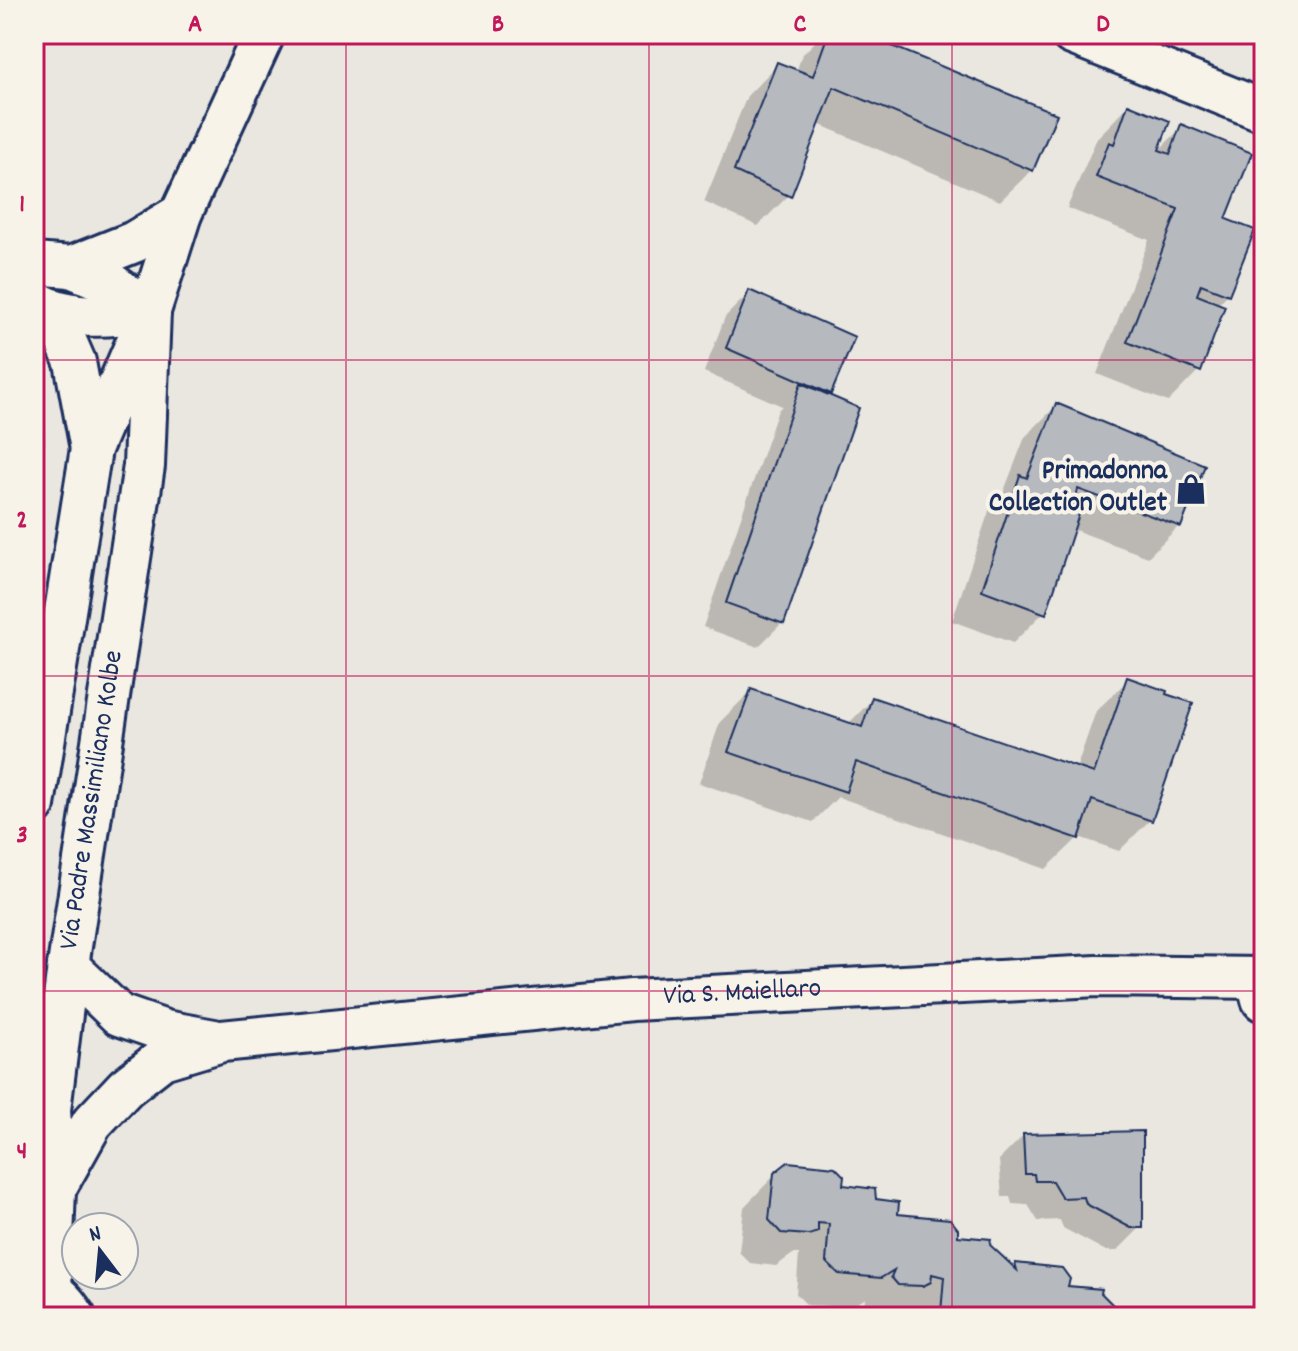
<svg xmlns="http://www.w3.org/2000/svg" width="1298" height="1351" font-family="Dekko,sans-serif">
<rect width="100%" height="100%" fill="#eae7e0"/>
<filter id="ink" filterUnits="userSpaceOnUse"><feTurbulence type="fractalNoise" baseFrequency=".0125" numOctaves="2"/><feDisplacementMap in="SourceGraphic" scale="16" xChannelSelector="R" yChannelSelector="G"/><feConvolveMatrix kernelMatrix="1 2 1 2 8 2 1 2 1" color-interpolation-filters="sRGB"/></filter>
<g filter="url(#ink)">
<!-- built -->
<path fill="#dadad6" d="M 34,362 L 39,370 L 46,440 L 34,511 Z"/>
<!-- shadow -->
<path fill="#0003" d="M 823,34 L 858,34 L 1032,170 L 1000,201 L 818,124 L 789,195 L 758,226 L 704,202 L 747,96 L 778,64 L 796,72 L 802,55 Z
M 1128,106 L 1156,153 L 1182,127 L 1223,220 L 1228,294 L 1217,305 L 1199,370 L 1168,402 L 1097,374 L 1149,240 L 1067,208 L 1097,138 Z
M 749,293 L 830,392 L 826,396 L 782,623 L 758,647 L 703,627 L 778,410 L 782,406 L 704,372 L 725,317 Z
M 1056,406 L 1179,526 L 1148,557 L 1072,529 L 1044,612 L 1013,643 L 952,621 L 990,508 L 1002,496 L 1025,437 Z
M 1128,680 L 1150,820 L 1119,851 L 1079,837 L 1046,869 L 838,797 L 813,822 L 699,783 L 720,722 L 751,691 L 848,724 L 873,699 L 1076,769 L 1096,711 Z
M 1023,1136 L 1141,1227 L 1117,1251 L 1106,1251 L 1063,1228 L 1060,1220 L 1038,1221 L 1028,1205 L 1012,1204 L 1010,1197 L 1002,1197 L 999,1160 Z
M 775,1175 L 841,1186 L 874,1201 L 896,1215 L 956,1238 L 988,1245 L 1012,1269 L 1016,1265 L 1065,1287 L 1099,1294 L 1122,1317 L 913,1317 L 914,1308 L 905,1306 L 891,1317 L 867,1315 L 861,1309 L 866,1298 L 849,1308 L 807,1305 L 796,1294 L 799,1254 L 793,1254 L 776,1266 L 750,1263 L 739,1252 L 744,1207 Z"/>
<!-- building -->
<path fill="#b6babf" stroke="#1b2f5e" stroke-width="2" d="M 828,34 L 863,34 L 1057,114 L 1033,171 L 834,87 L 791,197 L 734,171 L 777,62 L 813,76 Z
M 1128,104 L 1170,121 L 1159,150 L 1170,154 L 1181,124 L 1252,153 L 1226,219 L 1255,230 L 1229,295 L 1201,284 L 1197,295 L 1225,306 L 1201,372 L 1127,342 L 1178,209 L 1096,177 L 1109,142 L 1114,144 Z
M 749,290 L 855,337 L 831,394 L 726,348 Z
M 801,383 L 859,408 L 784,624 L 726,603 Z
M 1056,403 L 1205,465 L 1181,527 L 1078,489 L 1076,498 L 1083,502 L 1046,614 L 982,590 L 1020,475 L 1027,478 Z
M 1127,677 L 1167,691 L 1166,694 L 1193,703 L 1152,821 L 1092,800 L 1079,839 L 856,762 L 846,792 L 728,752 L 751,689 L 862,727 L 872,697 L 1094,773 Z
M 1143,1131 L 1143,1228 L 1131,1228 L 1086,1204 L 1084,1197 L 1062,1198 L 1052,1181 L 1035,1181 L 1034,1174 L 1025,1174 L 1023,1134 Z
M 788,1162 L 835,1167 L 844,1176 L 843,1185 L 875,1189 L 876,1199 L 899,1202 L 898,1214 L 950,1219 L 958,1229 L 958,1236 L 991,1239 L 990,1245 L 1017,1270 L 1015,1263 L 1062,1268 L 1070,1279 L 1068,1286 L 1102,1289 L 1101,1293 L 1125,1317 L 944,1317 L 941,1313 L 944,1277 L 932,1274 L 931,1282 L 923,1286 L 898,1285 L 891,1277 L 894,1270 L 881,1278 L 839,1274 L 826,1262 L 829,1224 L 818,1223 L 818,1232 L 809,1235 L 781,1233 L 769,1220 L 774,1173 Z"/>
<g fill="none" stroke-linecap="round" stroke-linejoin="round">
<defs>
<g id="minor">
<path d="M 1072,34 L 1264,111"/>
<path d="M 34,264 L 71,267 L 112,284 L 150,311"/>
<path d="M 71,267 L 134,242 L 181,214"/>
<path d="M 34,301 C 71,321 110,317 150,311"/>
<path d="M 53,311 L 75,362 L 91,449"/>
<path d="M 34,805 L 91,449 L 150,311 L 181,214 L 264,34"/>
<path d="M 68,966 L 119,1015 L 165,1031 L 214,1040"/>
<path id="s1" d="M 55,1189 L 92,1123 L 126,1087 L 162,1059 L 222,1041 L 632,1000 L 1097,976 L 1263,978"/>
<path d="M 34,1281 C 53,1290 64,1299 75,1317"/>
<path id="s2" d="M 51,1289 L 55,1189 L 50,1110 L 68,966 L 144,466 L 150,311"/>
</g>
<path id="tertiary" d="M 1264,976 L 1261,987 L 1264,999"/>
</defs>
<!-- minor casing -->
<use href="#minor" stroke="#1b2f5e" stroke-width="46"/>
<!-- tertiary casing -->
<use href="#tertiary" stroke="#1b2f5e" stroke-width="50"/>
<!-- minor -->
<use href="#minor" stroke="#f7f3e8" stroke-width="40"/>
<!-- tertiary -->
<use href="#tertiary" stroke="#f7f3e8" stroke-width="44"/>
</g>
</g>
<!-- grid -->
<path fill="none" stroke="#c2185b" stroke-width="2" stroke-opacity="0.55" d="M 346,34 L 346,1317M 649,34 L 649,1317M 952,34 L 952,1317M 34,360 L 1264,360M 34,676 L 1264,676M 34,991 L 1264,991"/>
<!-- icons -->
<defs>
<symbol id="shop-bare" viewBox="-9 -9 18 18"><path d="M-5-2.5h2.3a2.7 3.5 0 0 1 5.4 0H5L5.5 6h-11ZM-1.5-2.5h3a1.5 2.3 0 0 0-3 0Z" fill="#1b2f5e" stroke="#f7f3e8" stroke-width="2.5" paint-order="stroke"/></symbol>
</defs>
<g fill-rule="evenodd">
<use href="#shop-bare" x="1169" y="467" width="44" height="44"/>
</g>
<g text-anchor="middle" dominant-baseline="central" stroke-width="8" stroke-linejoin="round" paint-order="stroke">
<!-- poi labels -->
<g font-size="28" font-weight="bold" fill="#1b2f5e" stroke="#f7f3e8" text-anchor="end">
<text x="1167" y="473">Primadonna<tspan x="1167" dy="32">Collection Outlet</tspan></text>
</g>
<!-- street labels -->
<g font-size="28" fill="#1b2f5e" stroke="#f7f3e8">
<text stroke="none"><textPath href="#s2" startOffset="492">Via Padre Massimiliano Kolbe</textPath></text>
<text stroke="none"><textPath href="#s1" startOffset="756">Via S. Maiellaro</textPath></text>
</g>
</g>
<!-- margin -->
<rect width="1298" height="1351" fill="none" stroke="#f7f3e8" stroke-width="88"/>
<!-- north arrow -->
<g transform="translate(100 1251) rotate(344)"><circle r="38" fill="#f7f3e8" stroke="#9fa5b1" stroke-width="2"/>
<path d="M0-6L14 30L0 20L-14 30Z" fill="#1b2f5e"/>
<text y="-12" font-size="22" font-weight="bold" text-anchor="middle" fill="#1b2f5e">N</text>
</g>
<rect x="44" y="44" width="1210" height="1263" fill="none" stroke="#c2185b" stroke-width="3"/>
<g font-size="26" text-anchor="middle" font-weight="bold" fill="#c2185b">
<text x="195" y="31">A</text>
<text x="498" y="31">B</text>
<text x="800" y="31">C</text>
<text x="1103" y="31">D</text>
<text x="22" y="211">1</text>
<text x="22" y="527">2</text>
<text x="22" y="842">3</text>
<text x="22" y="1158">4</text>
</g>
</svg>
